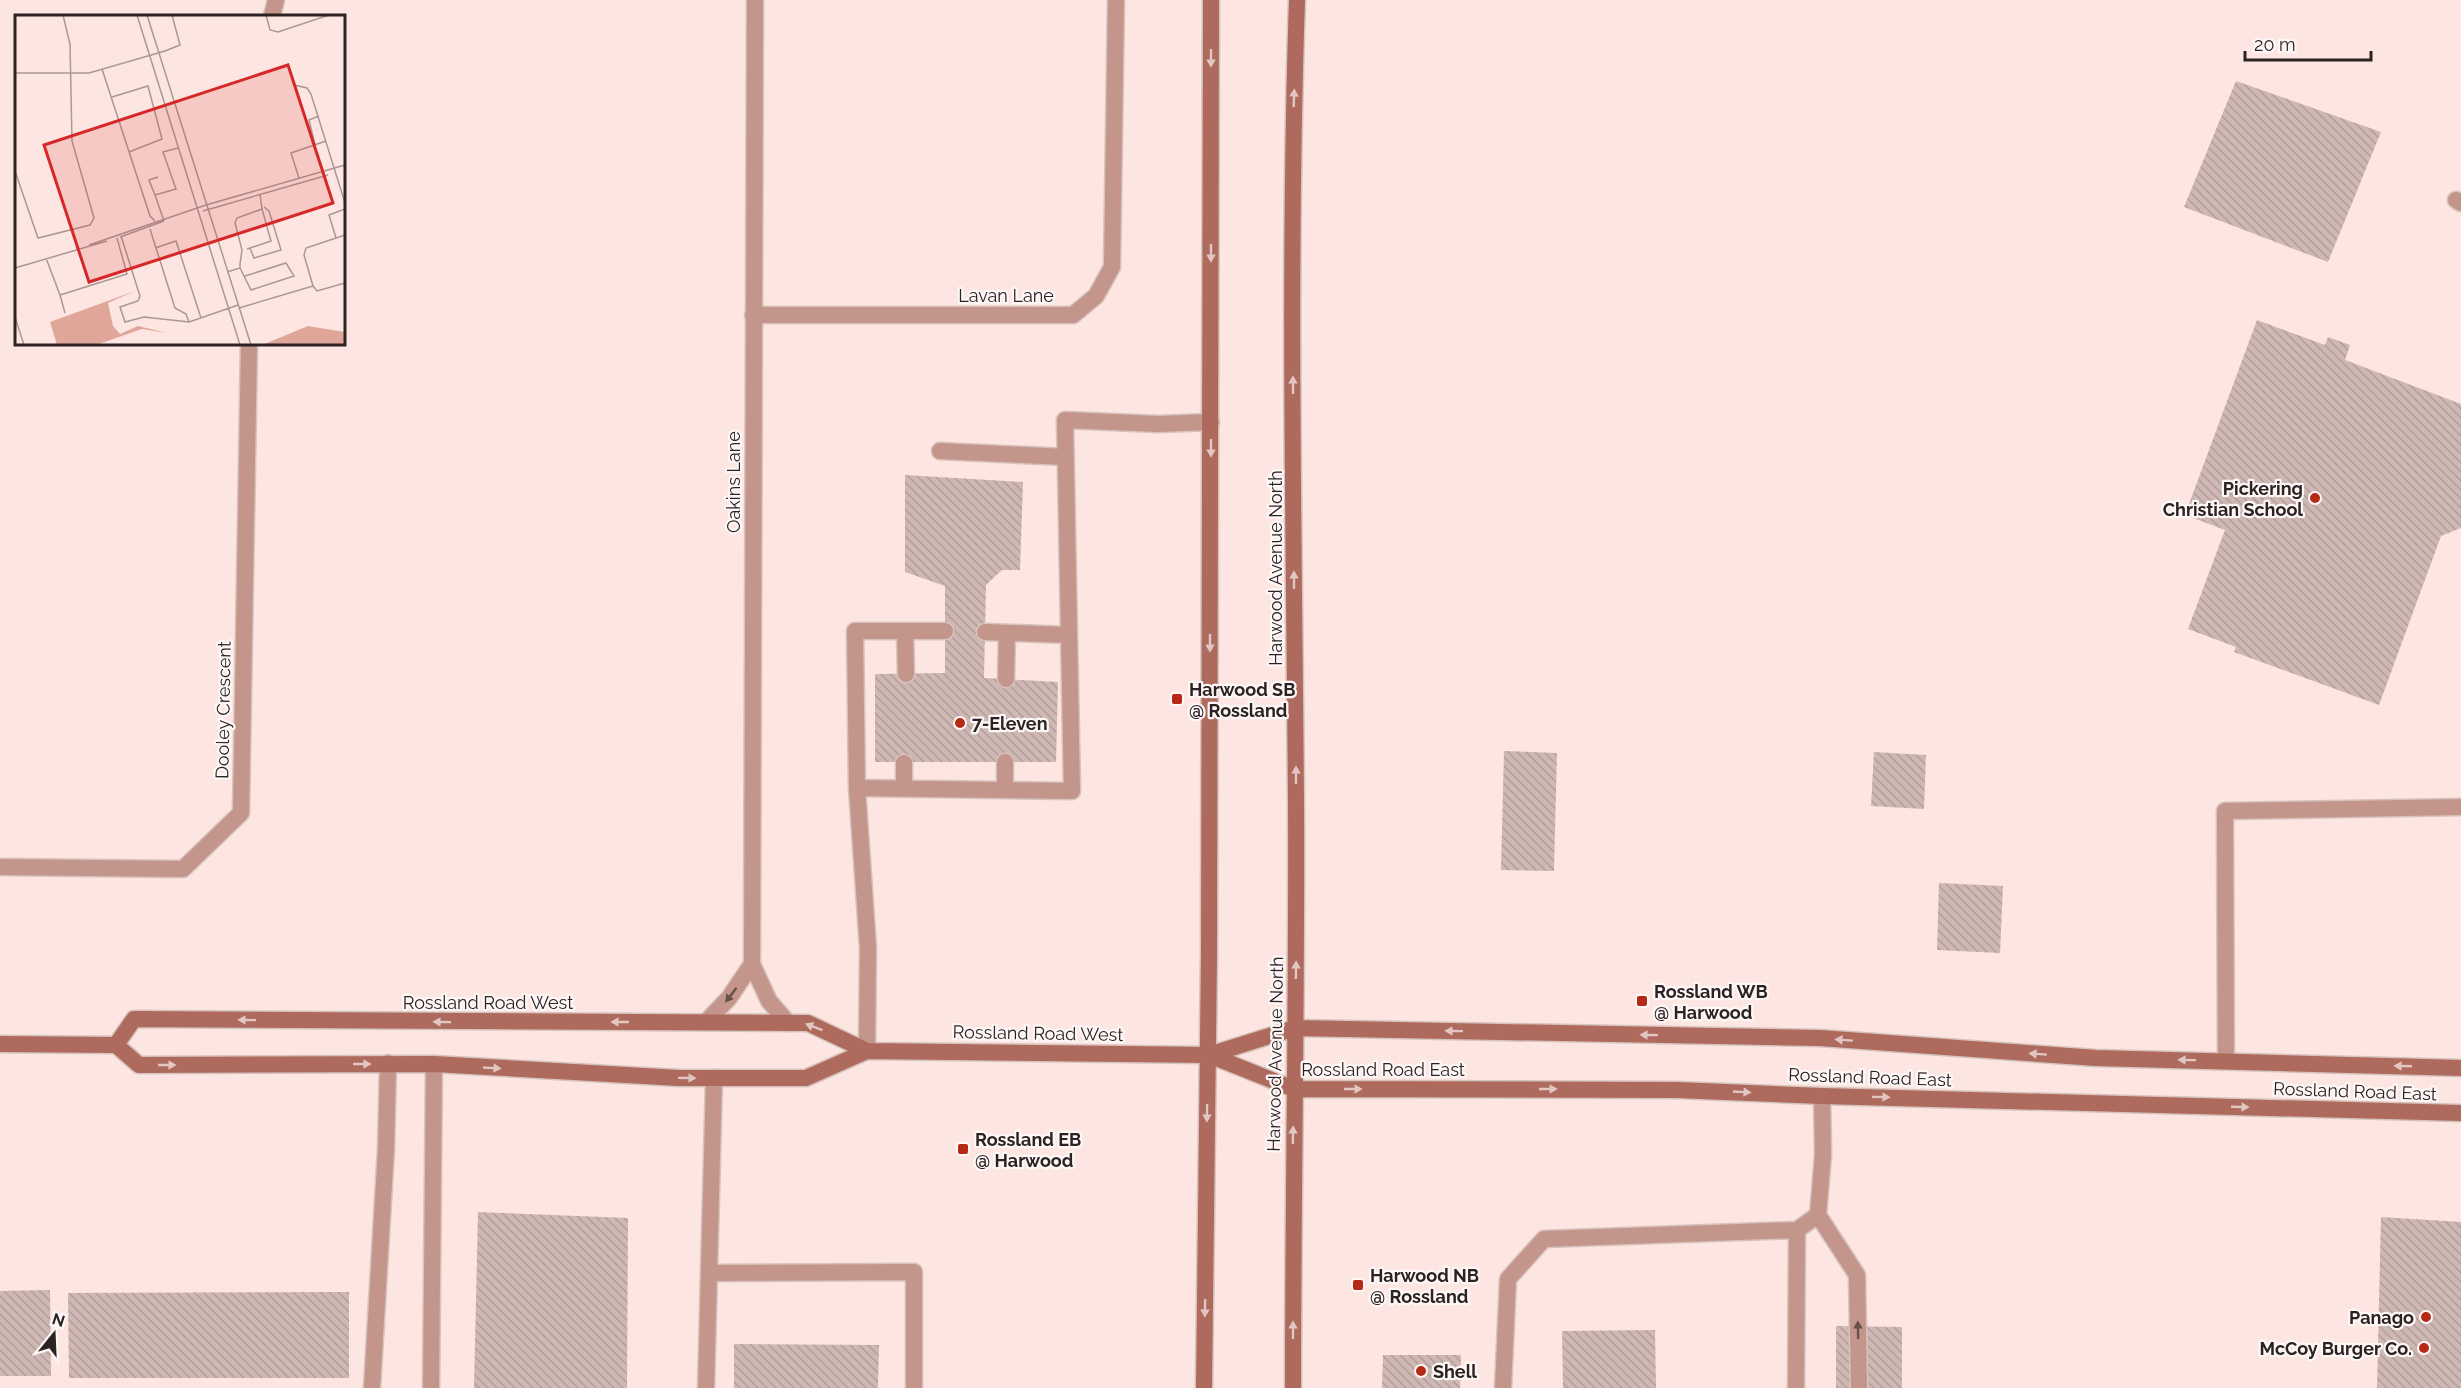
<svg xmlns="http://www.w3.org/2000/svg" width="2461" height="1388" font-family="Raleway,sans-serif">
<defs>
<pattern id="building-back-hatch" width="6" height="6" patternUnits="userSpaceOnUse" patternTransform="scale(1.5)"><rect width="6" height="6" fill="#cfb8b4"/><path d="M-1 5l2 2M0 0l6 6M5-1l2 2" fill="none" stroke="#b29e9a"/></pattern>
</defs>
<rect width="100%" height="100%" fill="#fde6e1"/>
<!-- building -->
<path fill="url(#building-back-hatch)" d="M 2236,81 L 2381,132 L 2328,262 L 2184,207 Z
M 2257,320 L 2325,345 L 2328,337 L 2350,345 L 2345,360 L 2461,404 L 2461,528 L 2441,536 L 2379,705 L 2234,652 L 2236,647 L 2188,629 L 2225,530 L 2185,515 Z
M 905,475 L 1023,482 L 1020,570 L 1002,570 L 986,585 L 984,678 L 1058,682 L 1056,762 L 875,762 L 875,674 L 945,673 L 945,586 L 905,572 Z
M 1504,751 L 1557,753 L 1554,871 L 1501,870 Z
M 1874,752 L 1926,755 L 1924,809 L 1871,806 Z
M 1939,883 L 2003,886 L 2000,953 L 1937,950 Z
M 478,1212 L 628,1218 L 627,1388 L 474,1388 Z
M 2381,1217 L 2461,1222 L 2461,1388 L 2377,1388 Z
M 50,1290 L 51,1376 L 0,1376 L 0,1291 Z
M 349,1292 L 349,1378 L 69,1378 L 68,1293 Z
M 1836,1326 L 1902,1327 L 1902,1388 L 1836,1388 Z
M 1655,1330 L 1656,1388 L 1563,1388 L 1562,1331 Z
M 734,1344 L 879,1345 L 878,1388 L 734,1388 Z
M 1383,1355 L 1461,1355 L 1460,1388 L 1382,1388 Z"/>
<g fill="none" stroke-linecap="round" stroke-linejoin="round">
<defs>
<path id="service" d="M 2456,200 L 2461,203
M 940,451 L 1066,457
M 905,632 L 906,674
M 985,632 L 1069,635
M 1006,679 L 1007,633
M 1005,762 L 1005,790
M 857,788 L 855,631 L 945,631
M 904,789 L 904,763
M 867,1051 L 868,948 L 857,788 L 1072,791 L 1065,420 L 1158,424 L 1211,422
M 2226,1061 L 2225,811 L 2461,807
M 1818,1215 L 1857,1275 L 1859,1388
M 709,1273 L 914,1272 L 914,1388
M 372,1388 L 386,1149 L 388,1063
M 431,1388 L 434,1064
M 706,1388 L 714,1078
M 1503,1388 L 1508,1279 L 1544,1239 L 1797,1230 L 1818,1215 L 1823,1155 L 1822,1096
M 1796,1388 L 1797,1230"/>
<path id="minor" d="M 755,0 L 752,964 L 769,1001 L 788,1023
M 272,16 L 276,0
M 753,315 L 1073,315 L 1096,296 L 1112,267 L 1116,0
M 0,867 L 183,869 L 241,813 L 249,344
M 706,1022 L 729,998 L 752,964"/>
<path id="secondary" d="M 0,1044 L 116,1045 L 139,1065 L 434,1064 L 679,1078 L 806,1078 L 867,1051 L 1209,1055 L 1295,1028 L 1820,1038 L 2096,1058 L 2461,1068
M 116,1045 L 134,1019 L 808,1023 L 867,1051
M 1209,1055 L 1294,1089 L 1677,1090 L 1822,1096 L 2461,1113
M 1204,1388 L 1209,954 L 1211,0
M 1293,1388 C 1293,1193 1297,997 1296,802 C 1294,535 1288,267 1297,0"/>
</defs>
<!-- service casing -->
<use href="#service" stroke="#d7c3be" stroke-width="19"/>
<!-- minor casing -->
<use href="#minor" stroke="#d7c3be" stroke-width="19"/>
<!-- secondary casing -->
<use href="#secondary" stroke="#d7c3be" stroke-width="19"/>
<!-- service -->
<use href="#service" stroke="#c4958b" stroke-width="16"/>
<!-- minor -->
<use href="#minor" stroke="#c4958b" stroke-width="16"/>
<!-- secondary -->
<use href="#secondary" stroke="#ad6a5d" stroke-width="16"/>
</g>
<!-- one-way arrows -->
<defs><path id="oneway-solid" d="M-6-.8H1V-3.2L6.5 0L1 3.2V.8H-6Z" transform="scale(1.5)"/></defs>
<g fill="#e1c6c1">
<use href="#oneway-solid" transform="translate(1211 58) rotate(90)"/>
<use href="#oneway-solid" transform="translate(1294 98) rotate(-88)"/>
<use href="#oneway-solid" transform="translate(1211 253) rotate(90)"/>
<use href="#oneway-solid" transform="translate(1293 385) rotate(-90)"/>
<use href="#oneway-solid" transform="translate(1211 448) rotate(90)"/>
<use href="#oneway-solid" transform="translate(1294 580) rotate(-90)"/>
<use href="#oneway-solid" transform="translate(1210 643) rotate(90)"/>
<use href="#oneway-solid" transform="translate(1296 775) rotate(-90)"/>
<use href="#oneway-solid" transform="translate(1296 970) rotate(-89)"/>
<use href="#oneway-solid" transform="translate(247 1020) rotate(-179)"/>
<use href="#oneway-solid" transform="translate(442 1022) rotate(-179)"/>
<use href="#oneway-solid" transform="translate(620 1022) rotate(-180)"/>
<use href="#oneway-solid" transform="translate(814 1027) rotate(-159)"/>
<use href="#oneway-solid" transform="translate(1454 1031) rotate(-179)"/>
<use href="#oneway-solid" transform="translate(1649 1035) rotate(-179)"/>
<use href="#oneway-solid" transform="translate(1844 1040) rotate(-176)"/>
<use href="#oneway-solid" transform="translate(2038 1054) rotate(-176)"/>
<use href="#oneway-solid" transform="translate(2187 1060) rotate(-179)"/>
<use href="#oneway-solid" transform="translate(362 1064)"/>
<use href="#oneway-solid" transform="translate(167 1065)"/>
<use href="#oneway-solid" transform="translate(2403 1066) rotate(-178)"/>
<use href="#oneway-solid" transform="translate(492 1068) rotate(3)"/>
<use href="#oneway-solid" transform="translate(687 1078) rotate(1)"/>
<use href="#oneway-solid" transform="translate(1353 1089)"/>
<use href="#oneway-solid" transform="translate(1548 1089)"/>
<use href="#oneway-solid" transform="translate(1742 1092) rotate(3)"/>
<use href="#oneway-solid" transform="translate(1881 1097) rotate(1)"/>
<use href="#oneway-solid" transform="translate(2240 1107) rotate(2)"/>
<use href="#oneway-solid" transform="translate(1207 1113) rotate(91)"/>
<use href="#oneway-solid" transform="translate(1293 1135) rotate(-89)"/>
<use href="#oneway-solid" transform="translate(1205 1308) rotate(91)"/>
<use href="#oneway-solid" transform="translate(1293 1330) rotate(-90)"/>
</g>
<g fill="#68504b">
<use href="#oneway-solid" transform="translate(731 995) rotate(127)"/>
<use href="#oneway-solid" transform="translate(1858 1330) rotate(-91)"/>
</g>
<!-- markers -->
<g fill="#b62914" stroke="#fdf8f7" stroke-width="2">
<circle cx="2315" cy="498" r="6"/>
<rect x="1171" y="693" width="12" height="12" rx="3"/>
<circle cx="960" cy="723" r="6"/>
<rect x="1636" y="995" width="12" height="12" rx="3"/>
<rect x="957" y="1143" width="12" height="12" rx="3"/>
<rect x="1352" y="1279" width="12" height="12" rx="3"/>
<circle cx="2426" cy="1317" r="6"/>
<circle cx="2424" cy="1348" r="6"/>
<circle cx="1421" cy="1371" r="6"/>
</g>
<g text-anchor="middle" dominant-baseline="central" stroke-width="4.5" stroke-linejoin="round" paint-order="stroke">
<!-- street labels -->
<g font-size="18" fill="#2b2221" stroke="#fdf8f7">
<text x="1006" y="295">Lavan Lane</text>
<text transform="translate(733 482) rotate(-90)">Oakins Lane</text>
<text transform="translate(1275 568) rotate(-90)">Harwood Avenue North</text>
<text transform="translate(223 710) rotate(-89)">Dooley Crescent</text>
<text x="488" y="1002">Rossland Road West</text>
<text transform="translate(1038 1033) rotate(1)">Rossland Road West</text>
<text transform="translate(1275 1054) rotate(-89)">Harwood Avenue North</text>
<text x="1383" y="1069">Rossland Road East</text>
<text transform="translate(1870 1077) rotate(2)">Rossland Road East</text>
<text transform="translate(2355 1091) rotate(2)">Rossland Road East</text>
</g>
<!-- poi labels -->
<g font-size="18" font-weight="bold" fill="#2b2221" stroke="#fdf8f7" text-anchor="start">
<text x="2303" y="488" text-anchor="end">Pickering<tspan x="2303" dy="21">Christian School</tspan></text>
<text x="1189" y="689">Harwood SB<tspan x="1189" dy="21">@ Rossland</tspan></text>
<text x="972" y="723">7-Eleven</text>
<text x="1654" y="991">Rossland WB<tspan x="1654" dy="21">@ Harwood</tspan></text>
<text x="975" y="1139">Rossland EB<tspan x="975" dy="21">@ Harwood</tspan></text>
<text x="1370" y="1275">Harwood NB<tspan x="1370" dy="21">@ Rossland</tspan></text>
<text x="2414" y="1317" text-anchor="end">Panago</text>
<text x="2412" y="1348" text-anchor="end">McCoy Burger Co.</text>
<text x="1433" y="1371">Shell</text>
</g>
</g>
<!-- overview -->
<g transform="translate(15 15)">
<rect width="330" height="330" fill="#fde6e1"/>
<path d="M 120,276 L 93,288 L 98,311 L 105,319 L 123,311 L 152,318 L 127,314 L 81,330 L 42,330 L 35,307 ZM 293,311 L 330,317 L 330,330 L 247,330 Z" fill="#e0a69a"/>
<path fill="none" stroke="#a99894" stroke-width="1.5" d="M 122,0 L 225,330M 132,0 L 236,330M 251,0 L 255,15 L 263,17 L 314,0M 87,54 L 135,201 L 140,206M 0,58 L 74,58 L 150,36 L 165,30 L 157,0M 279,70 L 292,73 L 296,79 L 330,188M 97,82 L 133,71 L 147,124 L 114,137M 300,130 L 294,105 L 304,101M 0,156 L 23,223 L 75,210 L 79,203 L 57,126 L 55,29 L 48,0M 284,163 L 276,138 L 311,126M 140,180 L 134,165 L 143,162M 188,196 L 313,160M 149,206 L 140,180 L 161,174 L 148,137 L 163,133M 135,214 L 160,293 L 171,299 L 174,307 L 223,290M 106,221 L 125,281 L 123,286 L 105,292 L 110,307 L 129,302 L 174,307M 105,222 L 149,206M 321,223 L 314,200 L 330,194M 74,230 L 191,190 L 330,150M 140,233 L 161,226 L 186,303M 235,233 L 239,243 L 266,235 L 254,196 L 249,192M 232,234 L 256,226 L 247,194M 31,243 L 45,280 L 112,259 L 102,223M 0,253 L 92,226M 225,253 L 236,275 L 279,261 L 271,248 L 230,261M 212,257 L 225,253 L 225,249 L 227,235 L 220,208 L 222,203 L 247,194 L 245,180M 298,271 L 302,276 L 330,268M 45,280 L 50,298M 224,293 L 298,271 L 289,240 L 291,233 L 330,220M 0,302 L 9,330"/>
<path fill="#d62828" fill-opacity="0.15" stroke="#d62828" stroke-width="3" d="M 273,50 L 318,188 L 74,267 L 29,130 Z"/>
<rect width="330" height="330" fill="none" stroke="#2b2221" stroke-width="3"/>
</g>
<!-- north arrow -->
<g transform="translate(54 1334) rotate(18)" stroke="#fdf8f7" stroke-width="4.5" paint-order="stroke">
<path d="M0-4.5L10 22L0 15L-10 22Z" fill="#2b2221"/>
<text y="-9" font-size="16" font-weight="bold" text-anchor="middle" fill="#2b2221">N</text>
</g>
<!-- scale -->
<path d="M2245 51v9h126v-9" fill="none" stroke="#2b2221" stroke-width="3"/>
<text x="2254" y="51" font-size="18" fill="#2b2221" stroke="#fdf8f7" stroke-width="4.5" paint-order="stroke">20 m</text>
</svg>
